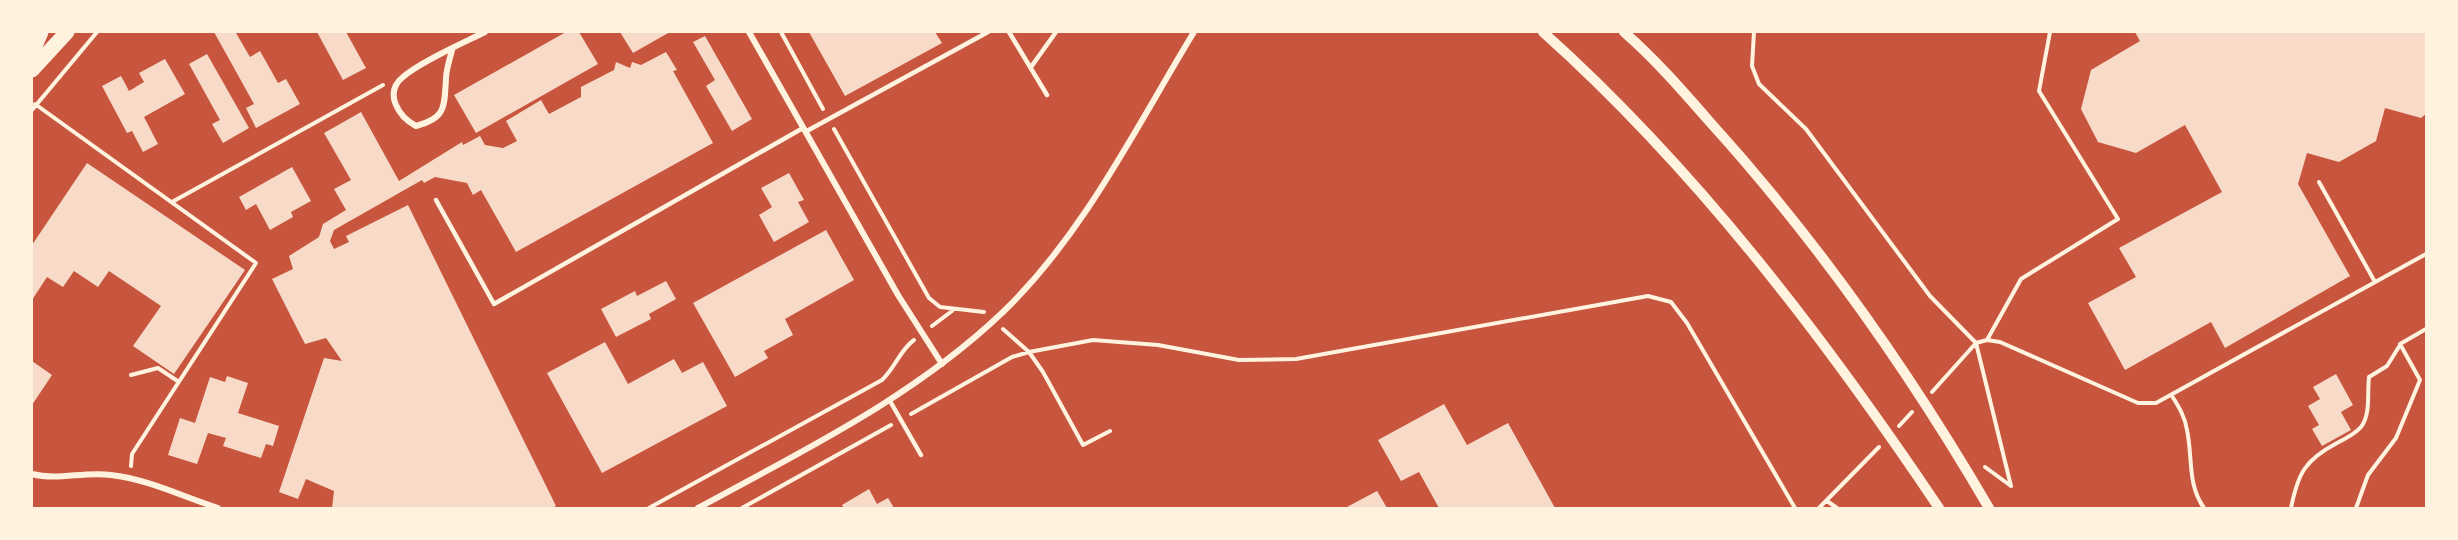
<svg xmlns="http://www.w3.org/2000/svg" width="2458" height="540" font-family="Mulish,sans-serif">
<rect width="100%" height="100%" fill="#c8553d"/>
<!-- building -->
<path fill="#f7dbc8" d="M 214,32 L 240,32 L 236,33 L 250,57 L 260,51 L 278,83 L 286,79 L 300,104 L 256,128 L 246,108 L 254,104 Z
M 317,32 L 346,32 L 366,68 L 343,80 Z
M 566,32 L 579,32 L 598,64 L 476,133 L 454,95 Z
M 620,32 L 670,32 L 633,53 Z
M 809,32 L 935,32 L 942,43 L 845,96 Z
M 2135,32 L 2426,32 L 2426,114 L 2421,118 L 2385,108 L 2376,141 L 2339,162 L 2307,153 L 2298,184 L 2350,276 L 2225,348 L 2211,322 L 2125,370 L 2088,303 L 2136,277 L 2119,248 L 2222,192 L 2185,125 L 2136,153 L 2098,142 L 2081,109 L 2091,70 L 2140,41 Z
M 705,36 L 752,119 L 732,131 L 706,86 L 715,80 L 693,42 Z
M 666,52 L 677,70 L 673,71 L 713,143 L 516,252 L 481,190 L 473,195 L 467,183 L 435,177 L 424,183 L 422,180 L 334,230 L 330,241 L 334,249 L 349,242 L 346,236 L 408,205 L 556,506 L 551,508 L 332,508 L 334,491 L 306,479 L 298,499 L 279,492 L 324,358 L 342,361 L 326,338 L 305,344 L 272,279 L 293,269 L 289,256 L 319,237 L 323,224 L 346,210 L 334,189 L 351,180 L 324,133 L 361,112 L 399,181 L 462,142 L 463,145 L 480,136 L 485,145 L 503,148 L 517,141 L 506,121 L 541,100 L 549,114 L 581,97 L 581,87 L 614,70 L 616,62 L 630,68 L 632,62 L 641,65 Z
M 207,54 L 249,128 L 223,143 L 212,124 L 220,120 L 189,64 Z
M 165,59 L 185,94 L 144,117 L 158,144 L 143,152 L 132,131 L 127,133 L 102,86 L 121,76 L 129,91 L 144,82 L 139,73 Z
M 87,163 L 245,270 L 174,374 L 133,346 L 161,306 L 109,271 L 98,287 L 74,271 L 63,287 L 47,277 L 32,300 L 32,245 Z
M 292,167 L 311,201 L 291,212 L 293,217 L 270,230 L 256,204 L 246,210 L 239,197 Z
M 789,173 L 804,200 L 798,202 L 809,222 L 774,242 L 759,215 L 772,207 L 761,188 Z
M 826,230 L 854,280 L 785,319 L 793,335 L 764,351 L 768,358 L 735,377 L 693,303 Z
M 666,281 L 676,299 L 649,314 L 651,319 L 616,337 L 601,309 L 635,291 L 637,296 Z
M 605,342 L 628,384 L 674,359 L 682,373 L 703,362 L 727,406 L 602,473 L 547,373 Z
M 32,361 L 52,375 L 32,405 Z
M 2336,374 L 2353,405 L 2341,412 L 2351,430 L 2322,446 L 2312,429 L 2319,425 L 2308,406 L 2320,399 L 2313,387 Z
M 227,376 L 248,383 L 238,413 L 279,426 L 273,446 L 266,444 L 261,458 L 223,446 L 226,438 L 208,433 L 197,464 L 168,455 L 180,418 L 195,423 L 210,377 L 225,382 Z
M 1444,404 L 1467,445 L 1508,423 L 1555,508 L 1439,508 L 1419,472 L 1401,481 L 1378,440 Z
M 869,489 L 877,504 L 888,498 L 894,508 L 844,508 L 842,505 Z
M 1377,491 L 1387,508 L 1345,508 Z"/>
<g fill="none" stroke-linecap="round" stroke-linejoin="round">
<!-- path -->
<path stroke="#fff3e0" stroke-width="4" d="M 781,32 L 823,109
M 1754,32 L 1752,66 L 1759,84 L 1806,129 L 1930,296 L 1976,343 L 1932,392
M 35,104 L 256,263 L 132,454 L 131,466
M 32,110 L 97,32
M 834,129 L 929,298 L 940,307 L 984,312
M 2319,182 L 2375,282
M 172,202 L 383,85
M 932,326 L 952,311
M 1003,329 L 1029,352 L 1093,340 L 1158,345 L 1239,360 L 1296,359 L 1648,296 L 1671,302 L 1687,323 L 1795,508
M 1987,340 L 2021,279 L 2118,219 L 2039,91 L 2050,32
M 131,375 L 158,368 L 179,382
M 2172,396 C 2179,407 2185,417 2187,430 C 2193,458 2187,484 2204,508
M 911,414 L 1012,357 L 1029,352 L 1043,372 L 1083,445 L 1110,431
M 1899,426 L 1912,412
M 1985,467 L 2011,486
M 2011,486 L 1976,343 L 1987,340 L 2000,342 L 2138,403 L 2156,403 L 2426,254
M 1827,501 L 1837,508
M 649,508 L 882,380 C 895,368 900,350 914,340
M 742,508 L 891,425
M 1819,508 L 1879,447
M 2291,508 C 2298,473 2305,460 2337,443 C 2345,439 2355,434 2361,427 C 2371,414 2367,393 2369,377 L 2387,366 L 2400,345
M 2356,508 L 2368,475 L 2396,438 L 2420,380 L 2400,344 L 2426,329"/>
<!-- service -->
<path stroke="#fff3e0" stroke-width="4.5" d="M 1009,32 L 1047,95
M 1031,67 L 1056,32
M 805,132 L 988,32
M 436,200 L 494,304 L 803,128
M 890,401 L 921,455"/>
<!-- minor -->
<path stroke="#fff3e0" stroke-width="6" d="M 749,32 L 898,295 L 942,364
M 452,50 C 450,59 446,69 446,79 C 444,106 447,118 416,126 C 399,117 383,93 403,77 C 420,62 463,43 485,32
M 32,474 C 58,481 84,471 111,475 C 147,479 184,497 218,508
M 698,508 C 804,450 914,397 1003,312 C 1084,234 1136,127 1194,32"/>
<!-- tertiary -->
<path stroke="#fff3e0" stroke-width="10" d="M 1543,32 C 1697,170 1824,337 1939,508
M 1624,32 C 1655,59 1682,90 1709,121 C 1816,239 1909,371 1989,508"/>
<!-- trunk -->
<path stroke="#fff3e0" stroke-width="15" d="M 32,53 L 41,32
M 32,70 L 67,32"/>
</g>
<!-- border -->
<rect width="2458" height="540" fill="none" stroke="#fff3e0" stroke-width="66"/>
</svg>
